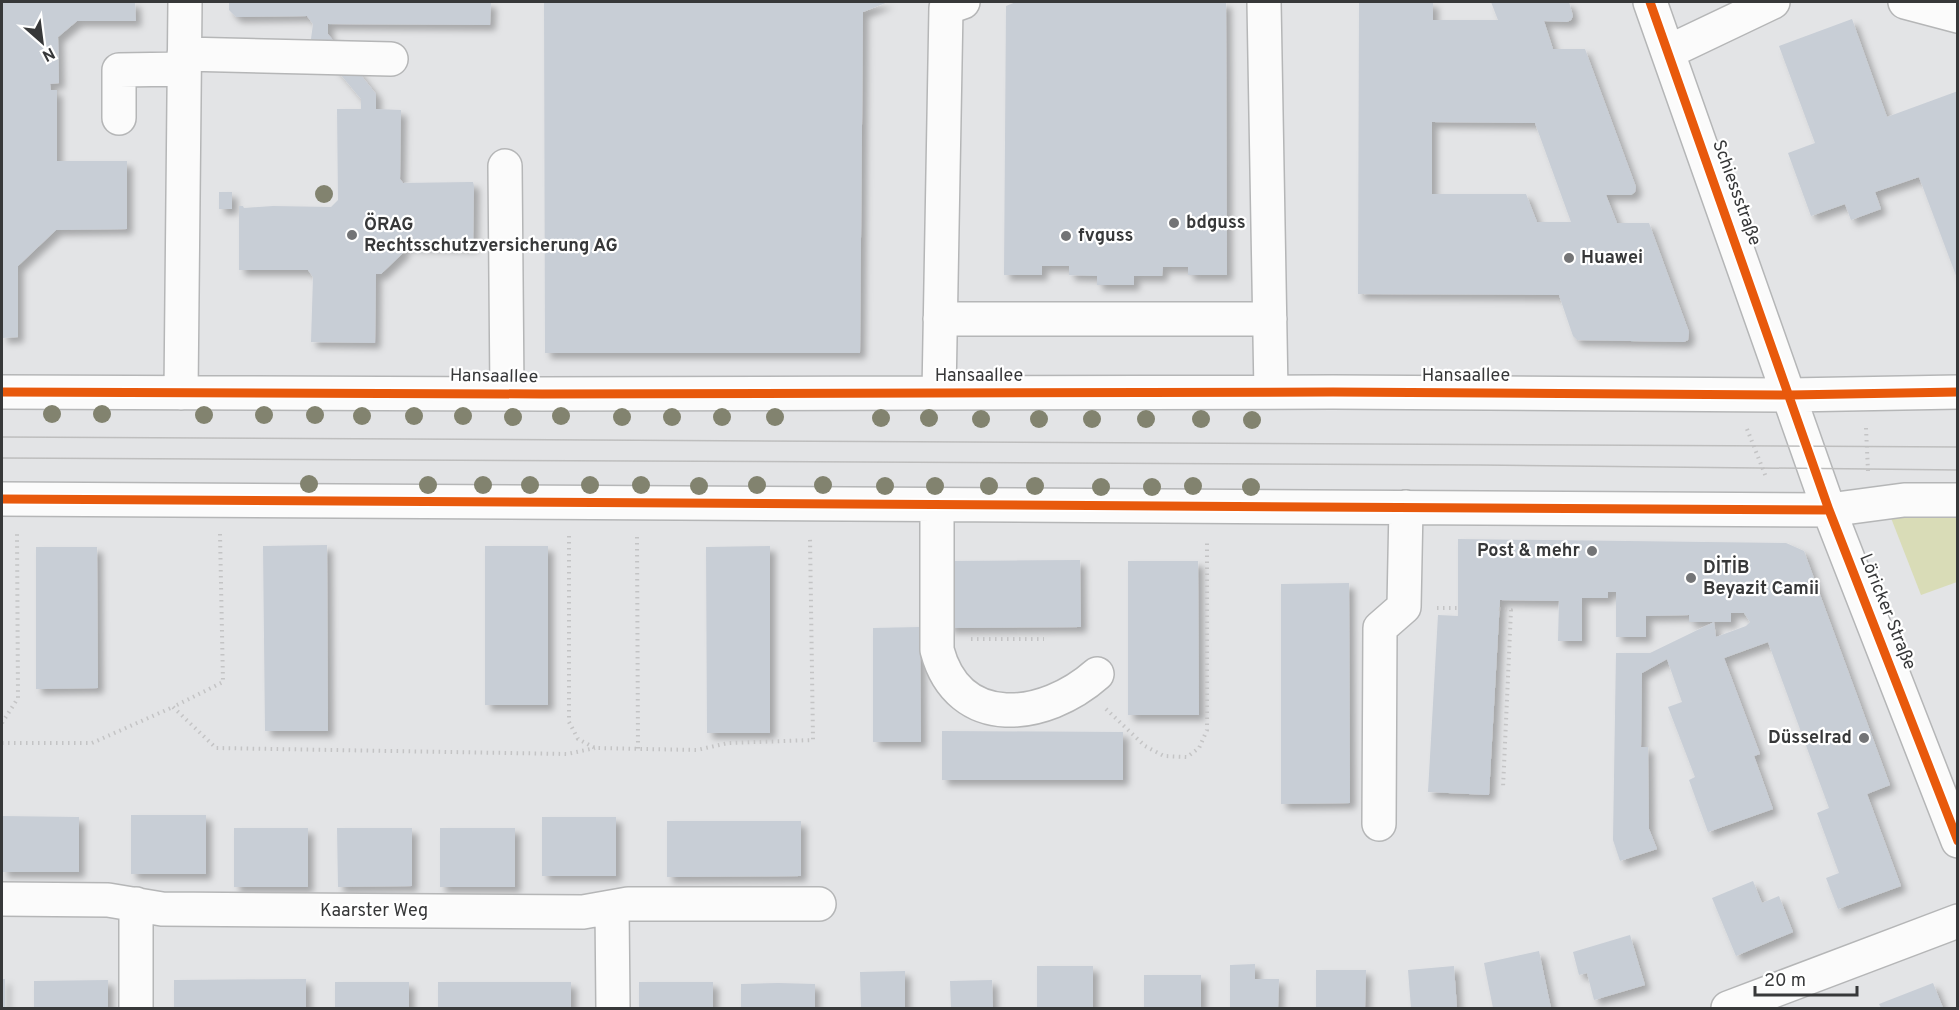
<svg xmlns="http://www.w3.org/2000/svg" width="1959" height="1010" font-family="Overpass,sans-serif">
<defs>
<filter id="shadow"><feDropShadow dx="5.5" dy="5.5" stdDeviation="3" flood-color="#0004"/></filter>
</defs>
<rect width="100%" height="100%" fill="#e3e4e6"/>
<!-- green -->
<path fill="#d9dcb7" d="M 1957,509 L 1957,582 L 1921,595 L 1891,518 Z"/>
<!-- building -->
<path fill="#c8ced6" fill-rule="evenodd" filter="url(#shadow)" d="M 2,2 L 135,2 L 136,21 L 77,21 L 58,37 L 59,83 L 50,84 L 51,90 L 57,90 L 57,161 L 127,161 L 127,229 L 56,230 L 18,266 L 18,337 L 2,338 Z
M 229,2 L 491,2 L 490,25 L 328,24 L 328,34 L 376,94 L 376,109 L 401,110 L 400,179 L 403,183 L 470,182 L 473,182 L 474,186 L 473,247 L 403,246 L 404,252 L 381,274 L 376,274 L 375,343 L 311,342 L 313,277 L 308,270 L 239,270 L 239,206 L 243,206 L 244,208 L 273,206 L 331,207 L 338,200 L 337,109 L 361,109 L 361,99 L 311,39 L 313,24 L 307,16 L 236,17 L 229,10 Z
M 544,2 L 888,2 L 863,12 L 860,353 L 545,353 Z
M 1016,2 L 1226,2 L 1227,275 L 1188,275 L 1188,267 L 1163,267 L 1162,276 L 1134,276 L 1134,285 L 1097,285 L 1097,276 L 1069,275 L 1069,266 L 1042,266 L 1042,275 L 1004,275 L 1006,6 Z
M 1359,2 L 1433,2 L 1433,20 L 1498,20 L 1491,2 L 1569,2 L 1573,16 L 1571,20 L 1567,22 L 1544,21 L 1553,49 L 1585,49 L 1636,187 L 1635,192 L 1631,195 L 1606,195 L 1617,223 L 1649,223 L 1689,332 L 1688,340 L 1684,342 L 1577,340 L 1573,336 L 1559,295 L 1358,294 ZM 1432,122 L 1535,123 L 1571,222 L 1537,222 L 1526,194 L 1432,194 Z
M 1852,19 L 1887,117 L 1958,91 L 1958,281 L 1919,177 L 1875,192 L 1881,209 L 1851,220 L 1845,204 L 1811,216 L 1788,153 L 1815,143 L 1779,46 Z
M 219,192 L 232,192 L 232,209 L 219,209 Z
M 1458,539 L 1786,543 L 1804,551 L 1890,785 L 1867,794 L 1901,886 L 1838,909 L 1826,878 L 1839,873 L 1817,813 L 1829,808 L 1768,642 L 1724,658 L 1760,754 L 1754,756 L 1773,809 L 1708,832 L 1689,780 L 1695,777 L 1668,707 L 1682,702 L 1667,659 L 1642,673 L 1641,747 L 1648,747 L 1649,829 L 1657,849 L 1620,861 L 1613,840 L 1616,653 L 1650,653 L 1714,622 L 1689,622 L 1689,615 L 1646,616 L 1646,637 L 1616,637 L 1616,592 L 1608,592 L 1608,598 L 1582,598 L 1582,641 L 1558,641 L 1559,601 L 1500,600 L 1489,795 L 1428,792 L 1438,615 L 1458,616 ZM 1731,613 L 1744,613 L 1750,622 L 1746,626 L 1716,637 L 1714,622 L 1731,622 Z
M 327,545 L 328,731 L 265,731 L 263,546 Z
M 485,546 L 548,546 L 548,705 L 485,705 Z
M 770,546 L 770,733 L 707,733 L 706,547 Z
M 36,547 L 97,547 L 98,688 L 36,689 Z
M 1080,560 L 1081,627 L 948,628 L 948,561 Z
M 1128,561 L 1198,561 L 1199,715 L 1128,715 Z
M 1349,583 L 1350,803 L 1281,804 L 1281,584 Z
M 920,627 L 921,742 L 873,742 L 873,628 Z
M 942,731 L 1123,732 L 1123,780 L 942,780 Z
M 131,815 L 206,815 L 206,874 L 131,874 Z
M 2,816 L 79,817 L 79,872 L 2,872 Z
M 542,817 L 616,817 L 616,876 L 542,876 Z
M 667,821 L 801,821 L 801,876 L 667,877 Z
M 234,828 L 308,828 L 308,887 L 234,887 Z
M 337,828 L 412,828 L 412,886 L 338,887 Z
M 440,828 L 515,828 L 515,887 L 440,887 Z
M 1753,881 L 1762,903 L 1779,896 L 1793,932 L 1736,956 L 1712,898 Z
M 1630,935 L 1645,985 L 1594,1000 L 1587,973 L 1579,975 L 1573,952 Z
M 1539,951 L 1551,1008 L 1493,1008 L 1484,963 Z
M 1255,964 L 1255,979 L 1279,979 L 1278,1008 L 1230,1008 L 1230,965 Z
M 1037,966 L 1093,966 L 1093,1008 L 1037,1008 Z
M 1454,966 L 1457,1008 L 1411,1008 L 1408,970 Z
M 1316,970 L 1366,970 L 1365,1008 L 1316,1008 Z
M 905,971 L 905,1008 L 861,1008 L 860,972 Z
M 1144,975 L 1201,975 L 1201,1007 L 1144,1008 Z
M 2,979 L 5,979 L 5,1008 L 2,1008 Z
M 306,979 L 306,1008 L 174,1008 L 174,980 Z
M 108,980 L 108,1008 L 34,1008 L 34,981 Z
M 992,980 L 993,1008 L 951,1008 L 950,981 Z
M 335,982 L 409,982 L 409,1008 L 335,1008 Z
M 438,982 L 571,982 L 571,1008 L 438,1008 Z
M 639,982 L 713,982 L 713,1008 L 639,1008 Z
M 778,983 L 815,984 L 815,1008 L 741,1008 L 741,984 Z
M 1933,983 L 1943,1008 L 1881,1008 L 1879,1004 Z"/>
<g fill="none" stroke-linecap="round" stroke-linejoin="round">
<defs>
<path id="minor" d="M 1264,2 L 1271,392
M 1650,2 L 1829,510 L 1958,841
M 1905,2 L 1958,16
M 1668,52 L 1773,2
M 184,54 L 391,59
M 119,118 L 119,70 L 184,69
M 505,166 L 507,393
M 940,319 L 1270,319
M 2,392 L 542,394 L 1333,392 L 1790,395 L 1958,392
M 181,393 L 185,2
M 939,393 L 946,8 L 963,2
M 2,499 L 1829,510 L 1904,500 L 1958,500
M 937,505 L 937,650 C 959,732 1045,720 1097,674
M 1379,824 L 1380,628 L 1404,607 L 1406,507
M 2,899 L 108,900 L 162,909 L 583,912 L 628,904 L 819,904
M 136,904 L 136,1008
M 612,907 L 613,1008
M 1728,1008 L 1958,921"/>
</defs>
<!-- minor casing -->
<use href="#minor" stroke="#b5b6b7" stroke-width="36"/>
<!-- path -->
<path stroke="#c4c4c5" stroke-width="4" stroke-dasharray="1.5 4.5" stroke-linecap="butt" d="M 1866,428 L 1868,471
M 1747,429 L 1766,477
M 220,534 L 223,682 L 173,707 L 216,748 L 567,754 L 595,748
M 569,536 L 569,722 L 578,739 L 595,748 L 697,750 L 728,743 L 813,740 L 810,537
M 637,537 L 638,749
M 1437,608 L 1458,608
M 1499,609 L 1511,610 L 1503,788
M 971,639 L 1044,639
M 1106,709 L 1145,746 L 1164,756 L 1187,757 L 1199,748 L 1207,730 L 1207,540
M 2,723 L 18,698 L 17,533
M 2,743 L 92,743 L 173,707"/>
<!-- minor -->
<use href="#minor" stroke="#fbfbfb" stroke-width="33"/>
<!-- tram -->
<path stroke="#bebebe" stroke-width="1.5" d="M 2,437 L 1958,447
M 2,458 L 1481,465 L 1958,470"/>
<defs>
<path id="cycleway" d="M 1650,2 L 1829,510 L 1958,841
M 2,392 L 542,394 L 1333,392 L 1790,395 L 1958,392
M 2,499 L 1829,510"/>
</defs>
<!-- cycleway casing -->
<use href="#cycleway" stroke="#fff" stroke-width="13"/>
<!-- cycleway -->
<use href="#cycleway" stroke="#e8590c" stroke-width="9"/>
</g>
<!-- trees -->
<g fill="#82836f">
<circle cx="324" cy="194" r="9"/>
<circle cx="52" cy="414" r="9"/>
<circle cx="102" cy="414" r="9"/>
<circle cx="204" cy="415" r="9"/>
<circle cx="264" cy="415" r="9"/>
<circle cx="315" cy="415" r="9"/>
<circle cx="362" cy="416" r="9"/>
<circle cx="414" cy="416" r="9"/>
<circle cx="463" cy="416" r="9"/>
<circle cx="561" cy="416" r="9"/>
<circle cx="513" cy="417" r="9"/>
<circle cx="622" cy="417" r="9"/>
<circle cx="672" cy="417" r="9"/>
<circle cx="722" cy="417" r="9"/>
<circle cx="775" cy="417" r="9"/>
<circle cx="881" cy="418" r="9"/>
<circle cx="929" cy="418" r="9"/>
<circle cx="981" cy="419" r="9"/>
<circle cx="1039" cy="419" r="9"/>
<circle cx="1092" cy="419" r="9"/>
<circle cx="1146" cy="419" r="9"/>
<circle cx="1201" cy="419" r="9"/>
<circle cx="1252" cy="420" r="9"/>
<circle cx="309" cy="484" r="9"/>
<circle cx="428" cy="485" r="9"/>
<circle cx="483" cy="485" r="9"/>
<circle cx="530" cy="485" r="9"/>
<circle cx="590" cy="485" r="9"/>
<circle cx="641" cy="485" r="9"/>
<circle cx="757" cy="485" r="9"/>
<circle cx="823" cy="485" r="9"/>
<circle cx="699" cy="486" r="9"/>
<circle cx="885" cy="486" r="9"/>
<circle cx="935" cy="486" r="9"/>
<circle cx="989" cy="486" r="9"/>
<circle cx="1035" cy="486" r="9"/>
<circle cx="1193" cy="486" r="9"/>
<circle cx="1101" cy="487" r="9"/>
<circle cx="1152" cy="487" r="9"/>
<circle cx="1251" cy="487" r="9"/>
</g>
<!-- markers -->
<g fill="#737476" stroke="#fff" stroke-width="2">
<circle cx="1174" cy="223" r="6"/>
<circle cx="352" cy="235" r="6"/>
<circle cx="1066" cy="236" r="6"/>
<circle cx="1569" cy="258" r="6"/>
<circle cx="1592" cy="551" r="6"/>
<circle cx="1691" cy="578" r="6"/>
<circle cx="1864" cy="738" r="6"/>
</g>
<g text-anchor="middle" dominant-baseline="central" stroke-width="4.5" stroke-linejoin="round" paint-order="stroke">
<!-- street labels -->
<g font-size="18" fill="#373839" stroke="#fff">
<text transform="translate(1736 193) rotate(70)">Schiessstraße</text>
<text x="979" y="376">Hansaallee</text>
<text x="1466" y="376">Hansaallee</text>
<text transform="translate(494 377) rotate(1)">Hansaallee</text>
<text transform="translate(1887 612) rotate(68)">Löricker Straße</text>
<text x="374" y="911">Kaarster Weg</text>
</g>
<!-- poi labels -->
<g font-size="18" font-weight="bold" fill="#373839" stroke="#fff" text-anchor="start">
<text x="1186" y="223">bdguss</text>
<text x="364" y="225">ÖRAG<tspan x="364" dy="21">Rechtsschutzversicherung AG</tspan></text>
<text x="1078" y="236">fvguss</text>
<text x="1581" y="258">Huawei</text>
<text x="1580" y="551" text-anchor="end">Post &amp; mehr</text>
<text x="1703" y="568">DİTİB<tspan x="1703" dy="21">Beyazit Camii</tspan></text>
<text x="1852" y="738" text-anchor="end">Düsselrad</text>
</g>
</g>
<!-- border -->
<rect width="1959" height="1010" fill="none" stroke="#373839" stroke-width="6"/>
<!-- north arrow -->
<g transform="translate(42 42) rotate(152)" stroke="#ffffff" stroke-width="4.5" paint-order="stroke">
<path d="M0-4.5L10 22L0 15L-10 22Z" fill="#373839"/>
<text y="-9" font-size="16" font-weight="bold" text-anchor="middle" fill="#373839">N</text>
</g>
<!-- scale -->
<path d="M1755 986v9h102v-9" fill="none" stroke="#373839" stroke-width="3"/>
<text x="1764" y="986" font-size="18" fill="#373839" stroke="#ffffff" stroke-width="4.5" paint-order="stroke">20 m</text>
</svg>
